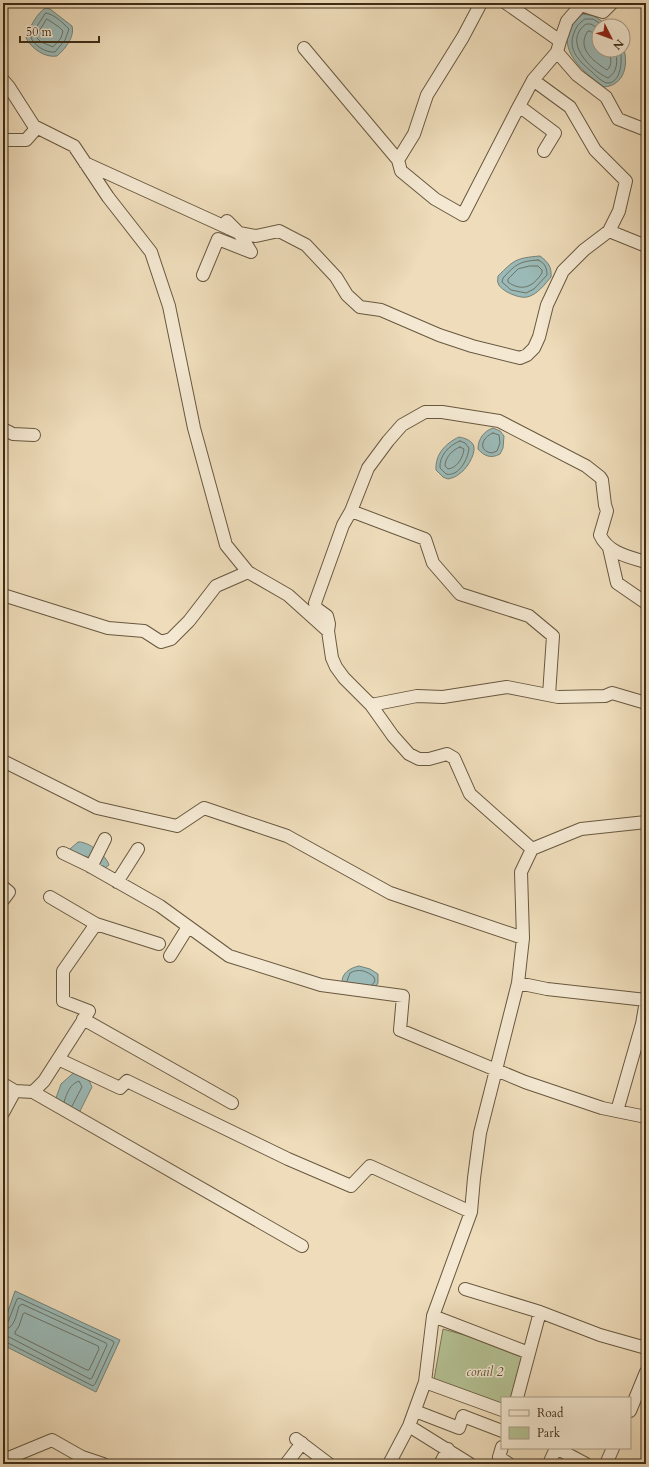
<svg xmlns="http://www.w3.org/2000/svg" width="649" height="1467" font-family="Cardo,serif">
<rect width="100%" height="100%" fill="#eedcba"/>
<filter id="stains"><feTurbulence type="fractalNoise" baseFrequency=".005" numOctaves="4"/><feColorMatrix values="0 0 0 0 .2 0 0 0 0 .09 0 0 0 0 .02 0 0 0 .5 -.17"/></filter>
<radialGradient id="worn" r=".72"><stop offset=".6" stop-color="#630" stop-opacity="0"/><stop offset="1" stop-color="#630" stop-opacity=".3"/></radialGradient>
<!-- green -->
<path fill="#b4c193" stroke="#787654" d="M 443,1329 L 529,1353 L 517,1398 L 502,1398 L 502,1410 L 433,1385 Z"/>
<!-- water -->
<path fill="#9bbab7" stroke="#758177" d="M 46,8 L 50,9 L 72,26 C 75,37 65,49 57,56 C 45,58 32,49 26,38 C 29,29 37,12 46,8 Z
M 583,14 L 594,16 L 609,26 L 599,26 L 599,50 L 623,50 L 623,46 C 629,64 625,85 604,87 C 579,69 548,42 583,14 Z
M 540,256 C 548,262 552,267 551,277 C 545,284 537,295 527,297 C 520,299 500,291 498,283 C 497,281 498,279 498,276 C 514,260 516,258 540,256 Z
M 493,428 L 500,431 L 504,436 L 503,448 L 500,454 C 491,459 484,456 478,449 C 478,439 484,431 493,428 Z
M 459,437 C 465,438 473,441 474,447 C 475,456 466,470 459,474 C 456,477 452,478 448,479 L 443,477 L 436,470 C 435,454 446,443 459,437 Z
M 78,842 C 88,841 106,855 109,865 L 105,868 C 99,866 96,862 91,859 C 86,855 76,855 69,853 L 70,849 Z
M 359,966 L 370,969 L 378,974 L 378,983 L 375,988 L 342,982 C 342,973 350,968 359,966 Z
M 79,1068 L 87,1076 L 92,1087 L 76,1119 L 52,1109 L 61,1084 Z
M 15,1291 L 120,1340 L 96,1392 L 3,1345 L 3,1326 Z"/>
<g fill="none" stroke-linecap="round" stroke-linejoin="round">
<!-- shore -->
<path stroke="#6c7366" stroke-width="1" d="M 46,13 C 54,14 63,23 69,29 L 65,40 L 55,52 C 46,53 35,46 31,38 L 32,34 Z
M 47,19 L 59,27 L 63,31 L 61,38 L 53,47 L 41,42 L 36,37 Z
M 604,26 L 593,19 L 585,19 C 579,23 576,27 574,33 C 567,50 580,62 592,72 C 596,76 602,82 607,83 C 621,84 623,59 620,50
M 599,29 L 591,24 L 586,24 C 562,41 590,70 608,78 C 618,72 618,60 615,50
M 599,37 L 590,31 L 588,31 C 576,48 593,61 607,70 C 613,65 611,57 608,50
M 538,260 C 545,263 547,268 547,275 L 534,289 L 526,293 L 511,290 L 502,282 L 503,278 C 515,265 519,261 538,260 Z
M 530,266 L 538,266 L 542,270 L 542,273 C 533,287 522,292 508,282 L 508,279 L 518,269 Z
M 493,433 L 499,435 L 500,443 L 497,451 L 492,453 C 477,451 482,437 493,433 Z
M 460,441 L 465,443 L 469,448 C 468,459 459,477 446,474 L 440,468 C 439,456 449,445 460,441 Z
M 460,447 L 464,449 C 463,458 457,468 448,469 L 445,466 C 445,458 452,450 460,447 Z
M 347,981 L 350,973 C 359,968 367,971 374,977 L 375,981 L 372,985
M 64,1102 C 67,1093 70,1084 79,1081 L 82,1087 L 72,1106
M 25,1313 L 98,1346 L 99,1349 L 89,1370 L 87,1370 L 15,1334 L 15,1332 L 19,1326 L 23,1314 Z
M 3,1325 L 8,1322 L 17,1299 L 19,1298 L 113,1341 L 114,1343 L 95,1384 L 93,1386 L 6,1342 L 3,1341
M 3,1330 C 15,1329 16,1315 19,1306 L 22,1304 L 106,1343 L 107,1345 L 92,1378 L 90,1379 L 9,1337 L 3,1336"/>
<defs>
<path id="minor" d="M 481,3 L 463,37 L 427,95 L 414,134 L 398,160 L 401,171 L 435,199 L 463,215 L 519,106
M 506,3 L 560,41 L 567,21 L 581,5 L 603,12 L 612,3
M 304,48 L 398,160
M 557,52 L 577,75 L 606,97 L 618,119 L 646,130
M 3,80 L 9,87 L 34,126 L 34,131 L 26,140 L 3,140
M 34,126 L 74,146 L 108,197 L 151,252 L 169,306 L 194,428 L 226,545 L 248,572 L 288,595 L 328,631
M 544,151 L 555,133 L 519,106 L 533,80 L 557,52 L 560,41
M 85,163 L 239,233 L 251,252 L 218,239 L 203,275
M 227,221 L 239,233 L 256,236 L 279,231 L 306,245 L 336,277 L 347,295 L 360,307 L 381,310 L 439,335 L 472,346 L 520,358 L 527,355 L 534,348 L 539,337 L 547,305 L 563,271 L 584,250 L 609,231 L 619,211 L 626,181 L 595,150 L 570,107 L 533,80
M 609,231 L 646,246
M 3,429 L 13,434 L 34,435
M 351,511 L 425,539 L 433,563 L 460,594 L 529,616 L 553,636 L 549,695
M 609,548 L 617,583 L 646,603
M 3,595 L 108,628 L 144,631 L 161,642 L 171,639 L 189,621 L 216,586 L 248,572
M 371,705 L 417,696 L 443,697 L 507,687 L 558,697 L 605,696 L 612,693 L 646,703
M 3,761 L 97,808 L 177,826 L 204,808 L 287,836 L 390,893 L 523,938
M 532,849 L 581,829 L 646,822
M 63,853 L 88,865 L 160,906 L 229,956 L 321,985 L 403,996 L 400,1030 L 525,1082 L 602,1108 L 646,1117
M 91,867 L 105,839
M 117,882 L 138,849
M 3,887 L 9,892 L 3,900
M 50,897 L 96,924 L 159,944
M 170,956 L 188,927
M 518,983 L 547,989 L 646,1000
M 83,1019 L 232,1103
M 58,1059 L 120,1088 L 127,1081 L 288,1159 L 351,1186 L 370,1166 L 471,1212
M 3,1084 L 15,1091 L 3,1113
M 15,1091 L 33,1092 L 44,1081 L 89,1011 L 63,1001 L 63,971 L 96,924
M 33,1092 L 302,1246
M 617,1111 L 642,1024 L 646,1001
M 465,1289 L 540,1312
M 433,1316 L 471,1212 L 474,1178 L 480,1133 L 518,983 L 523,938 L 521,872 L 532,849 L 470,794 L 454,758 L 447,754 L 429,759 L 419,759 L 409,754 L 393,736 L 371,705 L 344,678 L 336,667 L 332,658 L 328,631 L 329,624 L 327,616 L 316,608 L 315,603 L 343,525 L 351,511 L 368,468 L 388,441 L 402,425 L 425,412 L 442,412 L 499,421 L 586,466 L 600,477 L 602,480 L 605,505 L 607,511 L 600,535 C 608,553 629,557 646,562
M 425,1382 L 433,1316 L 529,1353
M 517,1398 L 540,1312 L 600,1335 L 646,1348
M 415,1411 L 459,1428 L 463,1416 L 502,1431
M 630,1411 L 646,1372
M 409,1426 L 425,1382 L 502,1410
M 296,1439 L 329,1464
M 502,1447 L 499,1457 L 509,1464
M 6,1459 L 52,1440 L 82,1457 L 103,1464
M 286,1464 L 302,1443
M 389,1464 L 409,1426 L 470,1464
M 440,1464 L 448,1449
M 549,1464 L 556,1448 L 586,1464
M 606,1464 L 613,1448"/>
</defs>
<!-- minor casing -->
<use href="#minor" stroke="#68583f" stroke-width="14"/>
<!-- minor -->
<use href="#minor" stroke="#f4e8d2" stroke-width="12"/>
</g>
<g text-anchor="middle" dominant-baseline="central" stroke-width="3" stroke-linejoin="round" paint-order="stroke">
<!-- park labels -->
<g font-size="13" font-style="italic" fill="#5a5135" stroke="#f4e8d2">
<text x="485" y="1372">corail 2</text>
</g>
</g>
<!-- margin -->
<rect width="649" height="1467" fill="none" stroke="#eedcba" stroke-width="16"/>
<rect x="4" y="4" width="641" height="1459" fill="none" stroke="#3c2c16" stroke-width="2"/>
<rect x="8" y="8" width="633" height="1451" fill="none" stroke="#3c2c16"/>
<!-- legend -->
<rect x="501" y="1397" width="130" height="52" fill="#f4e8d2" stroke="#aa9d87"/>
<rect x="509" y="1410" width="20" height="6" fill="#f4e8d2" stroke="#aa9d87"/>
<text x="537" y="1417" font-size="12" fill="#3c2c16">Road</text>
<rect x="509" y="1427" width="20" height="12" fill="#b4c193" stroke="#aa9d87"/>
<text x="537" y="1437" font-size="12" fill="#3c2c16">Park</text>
<!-- north arrow -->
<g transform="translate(611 38) rotate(132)"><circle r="19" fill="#f4e8d2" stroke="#aa9d87"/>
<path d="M0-3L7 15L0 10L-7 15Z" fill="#8f2418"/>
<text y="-6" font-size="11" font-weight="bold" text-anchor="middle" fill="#3c2c16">N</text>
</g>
<!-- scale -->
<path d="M20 36v6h79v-6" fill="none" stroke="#3c2c16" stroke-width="2"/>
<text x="26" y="36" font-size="12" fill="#3c2c16" stroke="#f4e8d2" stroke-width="3" paint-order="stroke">50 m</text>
<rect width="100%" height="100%" filter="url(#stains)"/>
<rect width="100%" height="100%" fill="url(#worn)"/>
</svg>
